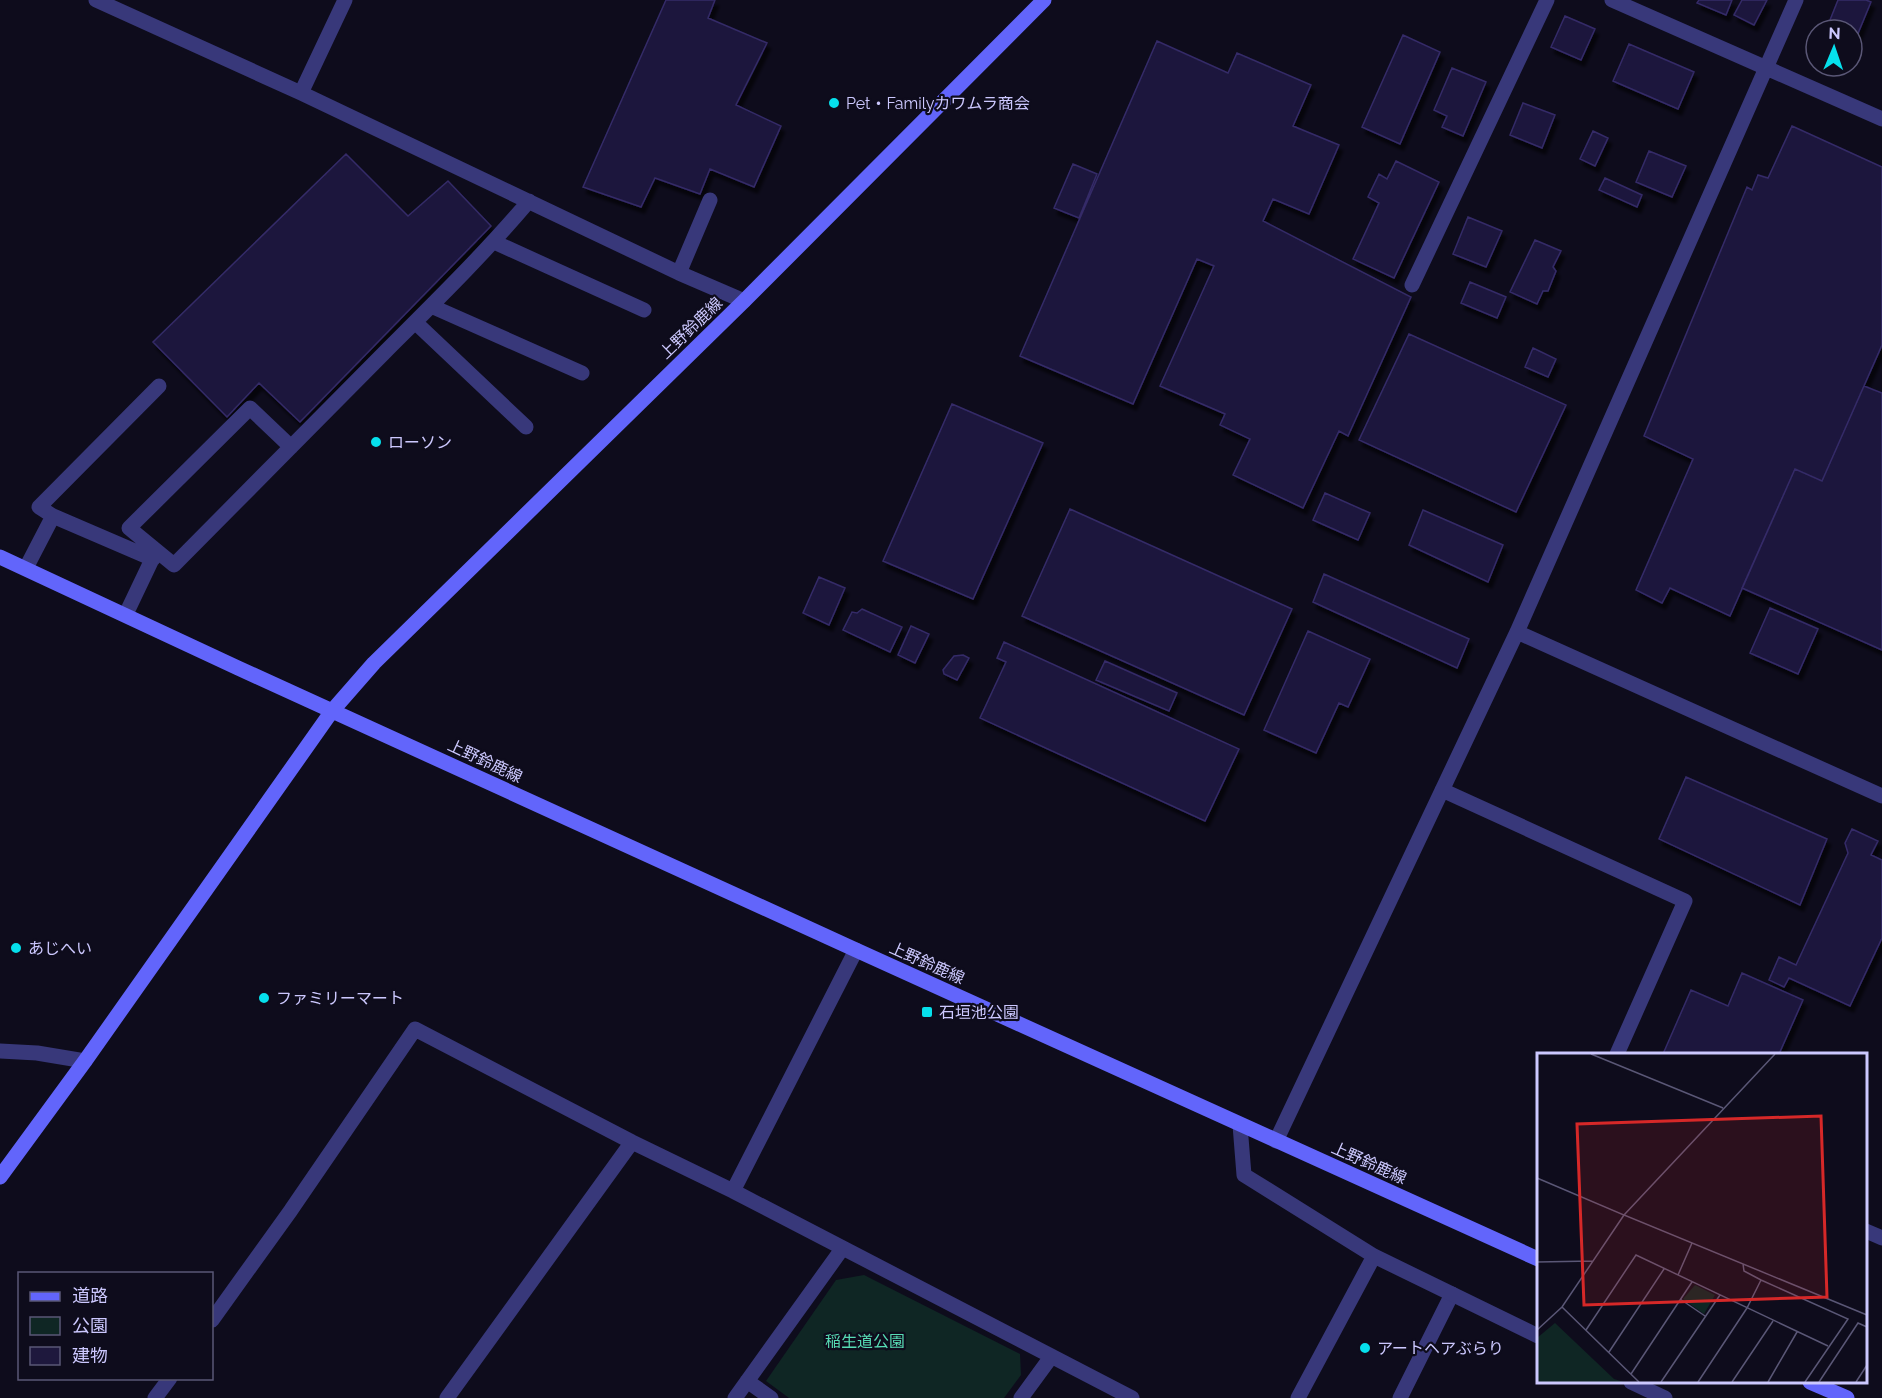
<svg xmlns="http://www.w3.org/2000/svg" width="1882" height="1398" font-family="Raleway,'Noto Sans JP',sans-serif">
<defs>
<filter id="shadow"><feDropShadow dx="3.5" dy="6" stdDeviation="1.5" flood-color="#0009"/></filter>
</defs>
<rect width="100%" height="100%" fill="#0e0c1c"/>
<!-- green -->
<path fill="#0f2624" d="M 864,1275 L 1020,1354 L 1021,1375 L 1004,1398 L 789,1398 L 766,1381 L 836,1280 Z"/>
<!-- building -->
<path fill="#1e183d" stroke="#342b68" stroke-width="1.5" filter="url(#shadow)" d="M 666,0 L 715,0 L 708,18 L 767,43 L 736,105 L 781,126 L 754,187 L 710,169 L 700,194 L 655,178 L 641,207 L 583,187 Z
M 1699,0 L 1732,0 L 1726,15 L 1697,3 Z
M 1742,0 L 1767,0 L 1754,25 L 1734,15 Z
M 1838,0 L 1866,0 L 1871,2 L 1852,48 L 1852,30 L 1826,30 Z
M 1565,16 L 1595,29 L 1581,60 L 1551,47 Z
M 1403,35 L 1440,52 L 1400,144 L 1362,127 Z
M 1157,41 L 1228,73 L 1237,53 L 1311,85 L 1293,126 L 1339,145 L 1309,214 L 1273,199 L 1263,221 L 1411,297 L 1348,436 L 1339,431 L 1303,508 L 1233,475 L 1250,439 L 1220,425 L 1225,414 L 1160,386 L 1214,266 L 1197,259 L 1133,404 L 1020,356 Z
M 1629,44 L 1694,72 L 1678,109 L 1613,81 Z
M 1452,68 L 1486,82 L 1463,136 L 1442,127 L 1447,116 L 1434,110 Z
M 1523,103 L 1555,115 L 1542,148 L 1510,135 Z
M 1792,126 L 1882,167 L 1882,345 L 1822,481 L 1795,469 L 1730,616 L 1670,588 L 1662,603 L 1636,590 L 1693,459 L 1644,436 L 1747,187 L 1752,190 L 1758,175 L 1768,178 Z
M 1593,131 L 1608,138 L 1595,166 L 1580,159 Z
M 1649,151 L 1686,166 L 1672,197 L 1636,182 Z
M 346,154 L 408,216 L 448,181 L 491,226 L 300,422 L 259,383 L 227,417 L 153,342 Z
M 1396,161 L 1439,182 L 1394,278 L 1353,259 L 1379,203 L 1368,197 L 1379,174 L 1387,179 Z
M 1073,164 L 1097,174 L 1079,218 L 1054,208 Z
M 1605,178 L 1642,195 L 1637,207 L 1599,190 Z
M 1468,217 L 1502,231 L 1486,267 L 1453,254 Z
M 1535,240 L 1561,251 L 1553,267 L 1556,271 L 1548,291 L 1543,291 L 1537,304 L 1510,292 Z
M 1470,282 L 1506,297 L 1497,318 L 1461,303 Z
M 1409,334 L 1566,405 L 1516,512 L 1359,440 Z
M 1533,348 L 1556,359 L 1548,377 L 1525,367 Z
M 1864,386 L 1882,393 L 1882,650 L 1742,588 L 1795,469 L 1822,481 Z
M 952,404 L 1043,443 L 973,599 L 883,561 Z
M 1325,493 L 1370,513 L 1358,540 L 1313,520 Z
M 1070,509 L 1292,609 L 1244,715 L 1022,616 Z
M 1423,510 L 1503,545 L 1488,582 L 1409,545 Z
M 1324,574 L 1469,639 L 1457,668 L 1313,602 Z
M 819,577 L 845,588 L 829,625 L 803,613 Z
M 1770,608 L 1818,629 L 1798,674 L 1750,653 Z
M 862,609 L 902,627 L 890,652 L 843,630 L 852,612 L 857,613 Z
M 911,626 L 929,634 L 915,663 L 898,655 Z
M 1308,631 L 1370,659 L 1348,707 L 1339,703 L 1316,753 L 1264,730 Z
M 1004,642 L 1239,749 L 1205,821 L 980,718 L 1006,662 L 997,658 Z
M 963,655 L 969,658 L 957,680 L 944,674 L 943,670 L 954,656 Z
M 1105,661 L 1177,693 L 1169,711 L 1096,680 Z
M 1686,777 L 1827,839 L 1800,905 L 1659,839 Z
M 1852,829 L 1878,841 L 1871,855 L 1882,860 L 1882,938 L 1850,1006 L 1789,978 L 1784,987 L 1769,980 L 1779,957 L 1796,965 L 1848,853 L 1845,843 Z
M 1742,973 L 1803,1000 L 1779,1054 L 1663,1054 L 1691,990 L 1728,1006 Z"/>
<g fill="none" stroke-linecap="round" stroke-linejoin="round">
<!-- lane -->
<path stroke="#38387a" stroke-width="15" d="M 96,0 L 301,93 L 679,273 L 744,301
M 1612,0 L 1882,119
M 301,93 L 345,0
M 494,242 L 644,310
M 679,273 L 710,200
M 1412,285 L 1547,0
M 431,306 L 582,373
M 415,322 L 526,427
M 291,447 L 250,408 L 129,528 L 174,565 C 244,494 315,423 385,352 C 434,303 484,254 529,201
M 53,516 L 153,559
M 26,568 L 53,516 L 39,507 L 159,386
M 126,614 L 156,551
M 1517,632 L 1882,796
M 1442,790 L 1685,901 L 1617,1054
M 1276,1141 L 1517,632 L 1796,0
M 1866,1231 L 1882,1238
M 1400,1398 L 1452,1294"/>
<!-- street -->
<path stroke="#38387a" stroke-width="15" d="M 0,1051 L 37,1053 L 85,1061
M 1240,1125 L 1244,1175 L 1374,1256 L 1538,1336
M 733,1191 L 856,950
M 212,1320 L 291,1210 L 415,1029 L 632,1142 L 733,1191 L 1132,1398
M 747,1381 L 771,1398
M 1631,1382 L 1665,1398
M 155,1398 L 170,1378
M 447,1398 L 632,1142
M 735,1398 L 842,1249
M 1021,1398 L 1051,1357
M 1298,1398 L 1374,1256"/>
<!-- secondary -->
<path stroke="#6265fb" stroke-width="15" d="M 0,557 L 238,668 L 856,950 L 1538,1259
M 0,1177 L 85,1061 L 332,711 L 374,663 L 744,301 L 1044,0
M 1810,1382 L 1847,1398"/>
</g>
<!-- markers -->
<g fill="#06e0ec" stroke="#0e0c1c" stroke-width="2">
<circle cx="834" cy="103" r="6"/>
<circle cx="376" cy="442" r="6"/>
<circle cx="16" cy="948" r="6"/>
<circle cx="264" cy="998" r="6"/>
<rect x="921" y="1006" width="12" height="12" rx="3"/>
<circle cx="1365" cy="1348" r="6"/>
</g>
<g text-anchor="middle" dominant-baseline="central" stroke-width="4.5" stroke-linejoin="round" paint-order="stroke">
<!-- poi labels -->
<g font-size="16" fill="#ccc8fe" stroke="#0e0c1c" text-anchor="start">
<text x="846" y="103">Pet・Familyカワムラ商会</text>
<text x="388" y="442">ローソン</text>
<text x="28" y="948">あじへい</text>
<text x="276" y="998">ファミリーマート</text>
<text x="939" y="1012">石垣池公園</text>
<text x="1377" y="1348">アートヘアぶらり</text>
</g>
<!-- street labels -->
<g font-size="16" fill="#ccc8fe" stroke="#0e0c1c">
<text transform="translate(691 328) rotate(-44)">上野鈴鹿線</text>
<text transform="translate(485 761) rotate(25)">上野鈴鹿線</text>
<text transform="translate(927 963) rotate(24)">上野鈴鹿線</text>
<text transform="translate(1369 1163) rotate(24)">上野鈴鹿線</text>
</g>
<!-- park labels -->
<g font-size="16" fill="#57dbb4" stroke="#0e0c1c">
<text x="865" y="1341">稲生道公園</text>
</g>
</g>
<!-- overview -->
<g transform="translate(1537 1053)">
<rect width="330" height="330" fill="#0e0c1c"/>
<path d="M 158,232 L 178,242 L 167,261 L 146,246 ZM 18,270 L 77,326 L 87,329 L 0,329 L 0,285 Z" fill="#0f2624"/>
<path fill="none" stroke="#5a5776" stroke-width="1.5" d="M 54,1 L 186,55M 238,1 L 87,162 L 330,262M 0,125 L 87,162 L 25,254 L 0,277M 0,209 L 56,208M 206,211 L 207,218 L 224,227 L 311,266 L 268,329M 141,222 L 155,190M 143,246 L 168,263M 25,254 L 102,329M 49,277 L 99,202 L 291,293M 72,299 L 127,216M 94,321 L 155,229M 124,329 L 183,242M 161,329 L 210,255 L 224,227M 195,329 L 236,268M 231,329 L 260,279M 282,329 L 321,270 L 330,274M 319,329 L 330,312"/>
<path fill="#d62828" fill-opacity="0.15" stroke="#d62828" stroke-width="3" d="M 284,63 L 290,244 L 47,252 L 40,71 Z"/>
<rect width="330" height="330" fill="none" stroke="#ccc8fe" stroke-width="3"/>
</g>
<!-- legend -->
<rect x="18" y="1272" width="195" height="108" fill="#0e0c1c" stroke="#5a5776" stroke-width="1.5"/>
<rect x="30" y="1292" width="30" height="9" fill="#6265fb" stroke="#5a5776" stroke-width="1.5"/>
<text x="72" y="1302" font-size="18" fill="#ccc8fe">道路</text>
<rect x="30" y="1317" width="30" height="18" fill="#0f2624" stroke="#5a5776" stroke-width="1.5"/>
<text x="72" y="1332" font-size="18" fill="#ccc8fe">公園</text>
<rect x="30" y="1347" width="30" height="18" fill="#1e183d" stroke="#5a5776" stroke-width="1.5"/>
<text x="72" y="1362" font-size="18" fill="#ccc8fe">建物</text>
<!-- north arrow -->
<g transform="translate(1834 48) rotate(2)"><circle r="28" fill="#0e0c1c" stroke="#5a5776" stroke-width="1.5"/>
<path d="M0-4.5L10 22L0 15L-10 22Z" fill="#06e0ec"/>
<text y="-9" font-size="16" font-weight="bold" text-anchor="middle" fill="#ccc8fe">N</text>
</g>
</svg>
